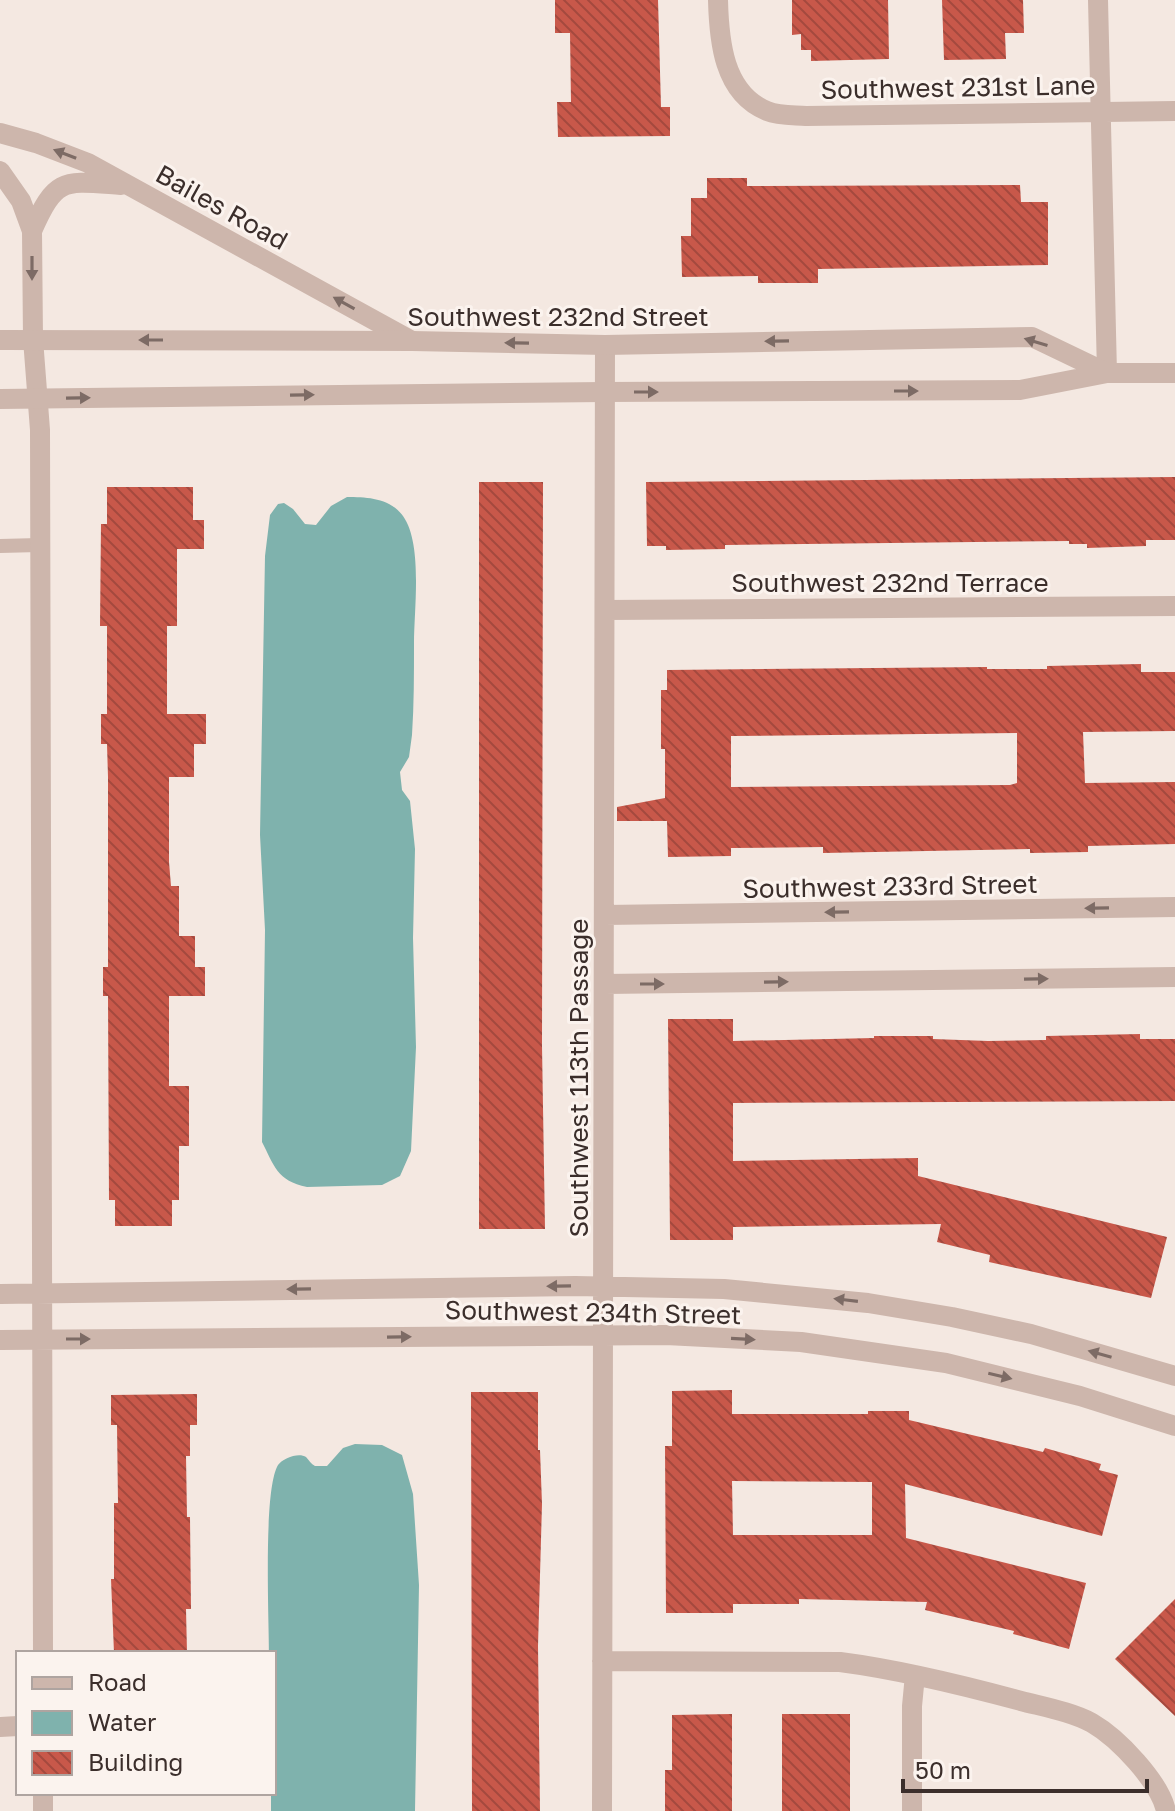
<svg xmlns="http://www.w3.org/2000/svg" width="1175" height="1811" font-family="'Golos Text',sans-serif">
<defs>
<pattern id="building-back-hatch" width="6" height="6" patternUnits="userSpaceOnUse" patternTransform="scale(2)"><rect width="6" height="6" fill="#c8584a"/><path d="M-1 5l2 2M0 0l6 6M5-1l2 2" fill="none" stroke="#a4493e"/></pattern>
</defs>
<rect width="100%" height="100%" fill="#f4e8e1"/>
<!-- water -->
<path fill="#7fb2ad" d="M 347,497 C 367,497 390,498 403,516 C 423,544 414,609 414,643 C 414,674 414,705 412,735 L 409,757 L 400,772 L 402,790 L 410,801 L 415,849 L 413,938 L 416,1047 L 411,1151 L 400,1176 L 382,1185 L 307,1187 C 277,1181 274,1165 262,1142 L 265,930 L 260,835 L 265,556 L 270,515 L 278,504 L 284,503 L 293,509 L 305,524 L 316,525 L 331,506 Z
M 355,1444 L 382,1445 L 402,1455 L 413,1494 L 419,1585 L 415,1811 L 271,1811 L 271,1793 L 274,1793 L 274,1653 L 269,1653 C 269,1618 263,1490 278,1465 C 283,1458 299,1452 306,1457 C 309,1460 311,1464 315,1466 L 327,1466 L 343,1448 Z"/>
<!-- building -->
<path fill="url(#building-back-hatch)" fill-rule="evenodd" d="M 555,0 L 658,0 L 661,107 L 670,107 L 670,136 L 558,137 L 557,102 L 571,102 L 570,33 L 555,33 Z
M 792,0 L 888,0 L 889,59 L 811,61 L 811,50 L 801,50 L 801,34 L 792,35 Z
M 942,0 L 1023,0 L 1024,33 L 1005,33 L 1006,59 L 944,60 Z
M 707,178 L 747,178 L 747,186 L 1020,185 L 1021,202 L 1048,202 L 1048,265 L 818,269 L 818,283 L 758,283 L 758,276 L 682,277 L 681,236 L 691,236 L 691,198 L 707,198 Z
M 1175,477 L 1175,540 L 1146,540 L 1146,546 L 1087,548 L 1087,544 L 1069,544 L 1069,541 L 725,545 L 725,549 L 666,550 L 666,546 L 647,546 L 646,482 Z
M 479,482 L 543,482 L 542,1046 L 545,1229 L 479,1229 Z
M 107,487 L 193,487 L 193,520 L 204,520 L 204,549 L 177,549 L 177,626 L 167,626 L 167,714 L 206,714 L 206,744 L 194,744 L 194,777 L 169,777 L 169,862 L 171,886 L 179,886 L 179,936 L 195,936 L 195,967 L 205,967 L 205,996 L 169,996 L 169,1086 L 189,1086 L 189,1146 L 179,1146 L 179,1200 L 172,1200 L 172,1226 L 115,1226 L 115,1200 L 109,1200 L 108,996 L 103,996 L 103,967 L 108,967 L 108,777 L 107,744 L 101,744 L 101,714 L 107,714 L 107,626 L 100,626 L 101,524 L 107,524 Z
M 1141,664 L 1141,672 L 1175,672 L 1175,731 L 1083,732 L 1085,783 L 1175,782 L 1175,844 L 1088,846 L 1088,852 L 1030,853 L 1030,849 L 823,853 L 823,847 L 731,848 L 731,856 L 668,857 L 667,821 L 617,821 L 617,807 L 665,798 L 665,749 L 661,749 L 661,690 L 667,690 L 667,670 L 987,667 L 987,669 L 1047,669 L 1047,666 ZM 1017,733 L 1017,783 L 1010,785 L 731,787 L 731,736 Z
M 668,1019 L 733,1019 L 733,1041 L 874,1038 L 874,1036 L 933,1036 L 933,1039 L 988,1041 L 1046,1040 L 1046,1036 L 1140,1034 L 1140,1039 L 1175,1039 L 1175,1101 L 733,1103 L 733,1161 L 918,1158 L 918,1176 L 1167,1237 L 1151,1298 L 989,1262 L 990,1255 L 937,1242 L 941,1224 L 733,1227 L 733,1240 L 670,1240 Z
M 732,1390 L 732,1414 L 868,1414 L 868,1411 L 909,1411 L 909,1420 L 1043,1452 L 1045,1448 L 1101,1464 L 1099,1470 L 1118,1475 L 1102,1536 L 905,1484 L 906,1538 L 1086,1583 L 1069,1649 L 1013,1634 L 1014,1631 L 925,1610 L 927,1602 L 799,1599 L 799,1604 L 733,1604 L 733,1613 L 666,1613 L 665,1446 L 672,1446 L 672,1391 ZM 732,1481 L 872,1482 L 872,1535 L 733,1535 Z
M 471,1392 L 538,1392 L 538,1450 L 540,1450 L 542,1504 L 538,1646 L 540,1811 L 472,1811 Z
M 197,1394 L 197,1425 L 190,1425 L 190,1456 L 186,1456 L 187,1517 L 190,1517 L 191,1609 L 186,1609 L 187,1653 L 114,1653 L 111,1579 L 114,1579 L 114,1503 L 118,1503 L 117,1425 L 111,1425 L 111,1395 Z
M 1175,1599 L 1175,1716 L 1115,1659 Z
M 732,1714 L 732,1811 L 665,1811 L 665,1770 L 672,1770 L 672,1715 Z
M 782,1714 L 850,1714 L 850,1811 L 782,1811 Z"/>
<g fill="none" stroke-linecap="round" stroke-linejoin="round">
<!-- service -->
<path stroke="#cdb6ac" stroke-width="14" d="M 0,546 L 39,545"/>
<!-- minor -->
<path stroke="#cdb6ac" stroke-width="20" d="M 718,0 C 719,40 723,93 767,111 C 779,116 793,115 806,116 L 1175,111
M 1098,0 L 1107,373
M 0,133 L 36,143 L 88,163 L 412,341
M 0,171 L 21,201 L 32,231 L 33,339 L 40,430 L 43,1653
M 32,231 C 56,176 64,181 121,185
M 606,610 L 1175,606
M 605,915 L 1175,907
M 605,984 L 1175,977
M 0,1294 L 575,1286 L 724,1289 L 868,1303 L 952,1317 L 1031,1334 L 1175,1376
M 0,1340 L 666,1335 L 801,1342 L 946,1363 L 1080,1396 L 1175,1426
M 602,1661 L 840,1662 C 902,1670 962,1685 1021,1701 C 1044,1707 1072,1712 1092,1723 C 1118,1738 1160,1782 1166,1811
M 0,1727 L 18,1726
M 43,1793 L 43,1811
M 602,1811 L 605,345
M 912,1811 L 912,1706 L 915,1675"/>
<!-- tertiary -->
<path stroke="#cdb6ac" stroke-width="20" d="M 0,340 L 412,341 L 605,345 L 1032,337 L 1107,373
M 0,399 L 604,392 L 1020,390 L 1107,373 L 1175,373"/>
</g>
<!-- one-way arrows -->
<defs><path id="oneway-solid" d="M-6-.8H1V-3.2L6.5 0L1 3.2V.8H-6Z" transform="scale(2)"/></defs>
<g fill="#7d6b65">
<use href="#oneway-solid" transform="translate(65 154) rotate(-159)"/>
<use href="#oneway-solid" transform="translate(32 268) rotate(90)"/>
<use href="#oneway-solid" transform="translate(344 303) rotate(-151)"/>
<use href="#oneway-solid" transform="translate(151 340) rotate(-180)"/>
<use href="#oneway-solid" transform="translate(777 341) rotate(179)"/>
<use href="#oneway-solid" transform="translate(1036 342) rotate(-163)"/>
<use href="#oneway-solid" transform="translate(517 343) rotate(-179)"/>
<use href="#oneway-solid" transform="translate(906 391)"/>
<use href="#oneway-solid" transform="translate(646 392)"/>
<use href="#oneway-solid" transform="translate(302 395) rotate(-1)"/>
<use href="#oneway-solid" transform="translate(78 398) rotate(-1)"/>
<use href="#oneway-solid" transform="translate(1097 908) rotate(179)"/>
<use href="#oneway-solid" transform="translate(837 912) rotate(179)"/>
<use href="#oneway-solid" transform="translate(1036 979) rotate(-1)"/>
<use href="#oneway-solid" transform="translate(776 982) rotate(-1)"/>
<use href="#oneway-solid" transform="translate(652 984)"/>
<use href="#oneway-solid" transform="translate(559 1286) rotate(179)"/>
<use href="#oneway-solid" transform="translate(299 1289) rotate(179)"/>
<use href="#oneway-solid" transform="translate(846 1300) rotate(-173)"/>
<use href="#oneway-solid" transform="translate(399 1337) rotate(-1)"/>
<use href="#oneway-solid" transform="translate(78 1339)"/>
<use href="#oneway-solid" transform="translate(743 1339) rotate(3)"/>
<use href="#oneway-solid" transform="translate(1100 1354) rotate(-164)"/>
<use href="#oneway-solid" transform="translate(1000 1376) rotate(13)"/>
</g>
<g text-anchor="middle" dominant-baseline="central" stroke-width="6" stroke-linejoin="round" paint-order="stroke">
<!-- street labels -->
<g font-size="26" fill="#3b2e2b" stroke="#fbf3ee">
<text transform="translate(958 87) rotate(-1)">Southwest 231st Lane</text>
<text transform="translate(222 207) rotate(29)">Bailes Road</text>
<text x="558" y="316">Southwest 232nd Street</text>
<text x="890" y="582">Southwest 232nd Terrace</text>
<text transform="translate(890 886) rotate(-1)">Southwest 233rd Street</text>
<text transform="translate(578 1078) rotate(-90)">Southwest 113th Passage</text>
<text transform="translate(593 1312) rotate(1)">Southwest 234th Street</text>
</g>
</g>
<!-- legend -->
<rect x="16" y="1651" width="260" height="144" fill="#fbf3ee" stroke="#aea4a0" stroke-width="2"/>
<rect x="32" y="1677" width="40" height="12" fill="#cdb6ac" stroke="#aea4a0" stroke-width="2"/>
<text x="88" y="1691" font-size="24" fill="#3b2e2b">Road</text>
<rect x="32" y="1711" width="40" height="24" fill="#7fb2ad" stroke="#aea4a0" stroke-width="2"/>
<text x="88" y="1731" font-size="24" fill="#3b2e2b">Water</text>
<rect x="32" y="1751" width="40" height="24" fill="url(#building-back-hatch)" stroke="#aea4a0" stroke-width="2"/>
<text x="88" y="1771" font-size="24" fill="#3b2e2b">Building</text>
<!-- scale -->
<path d="M903 1779v12h244v-12" fill="none" stroke="#3b2e2b" stroke-width="4"/>
<text x="915" y="1779" font-size="24" fill="#3b2e2b" stroke="#fbf3ee" stroke-width="6" paint-order="stroke">50 m</text>
</svg>
